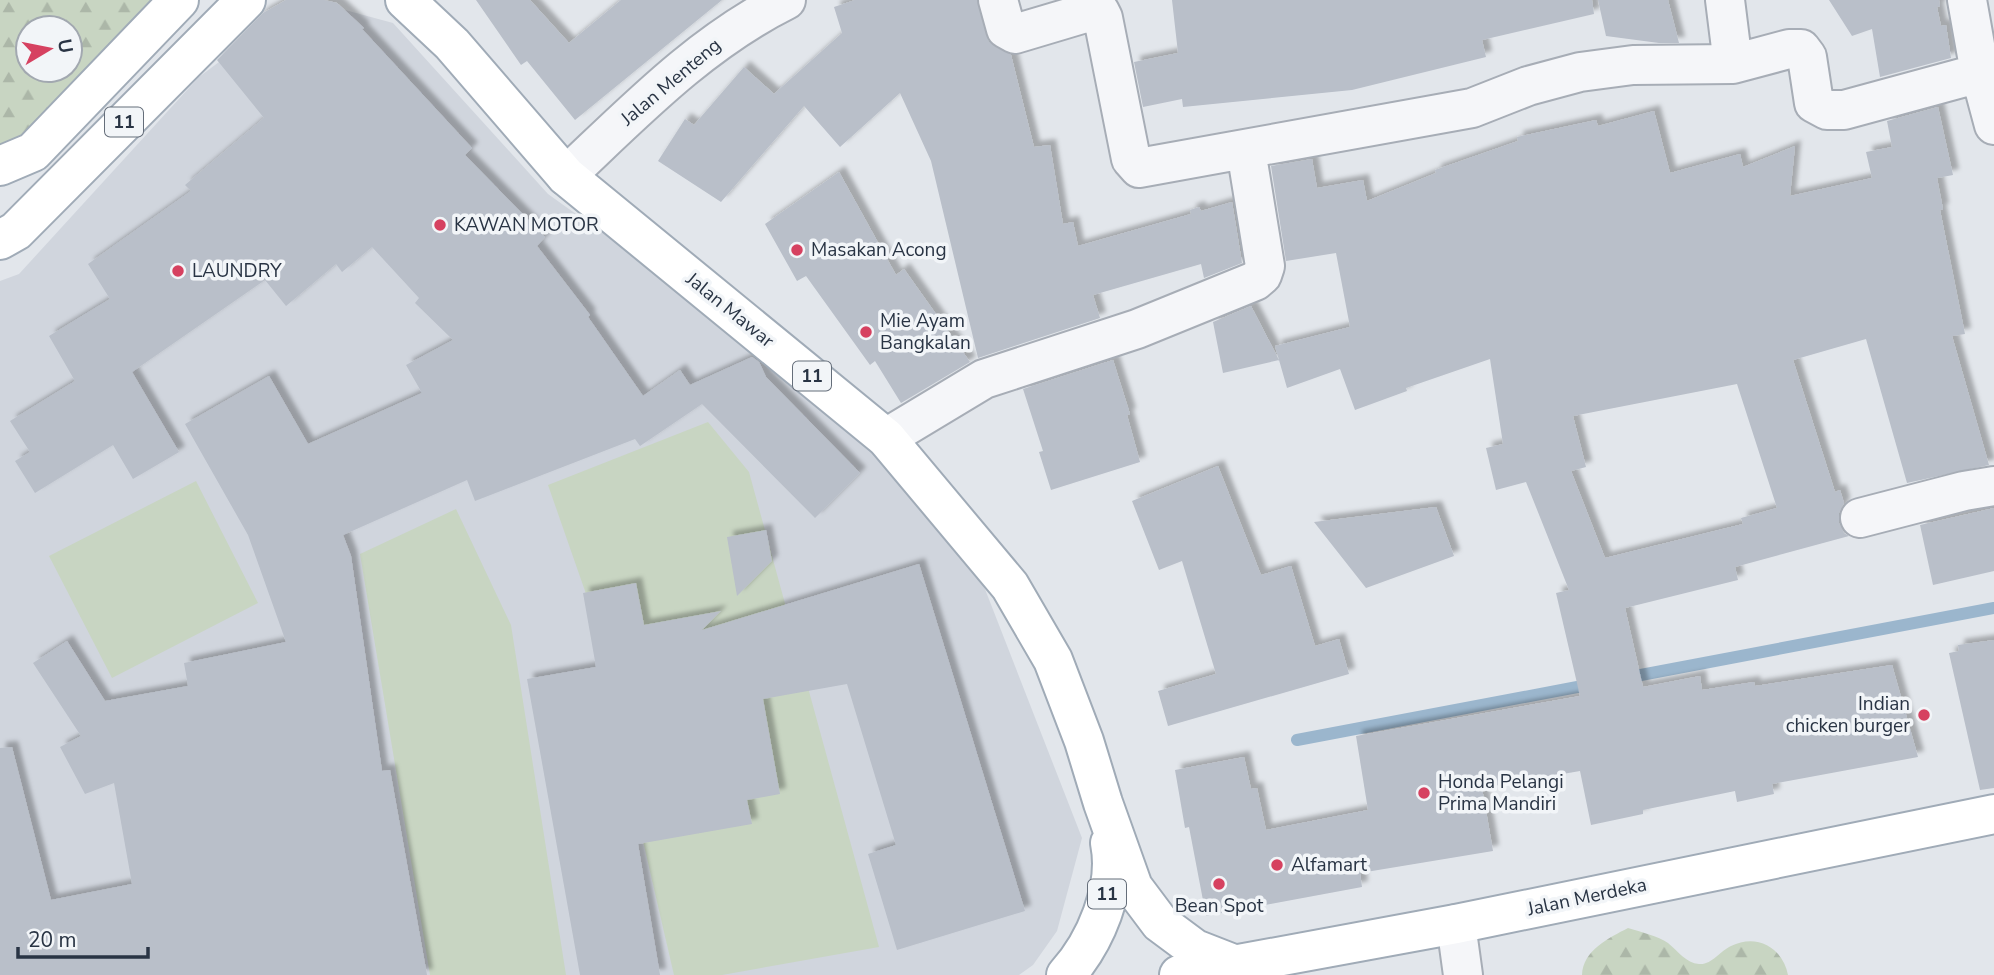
<svg xmlns="http://www.w3.org/2000/svg" width="1994" height="975" font-family="'Nunito Sans',sans-serif">
<defs>
<pattern id="forest-firs" width="22" height="20" patternUnits="userSpaceOnUse" patternTransform="scale(1.75)"><rect width="22" height="20" fill="#c8d5c2"/><path d="M5 1l3.5 6h-7zM16 11l3.5 6h-7z" fill="#acb7a8"/></pattern>
<filter id="shadow"><feDropShadow dx="6" dy="-6" stdDeviation="2" flood-color="#0004"/></filter>
</defs>
<rect width="100%" height="100%" fill="#e2e6eb"/>
<!-- built -->
<path fill="#d0d5dd" d="M 334,7 L 393,23 L 548,194 L 805,378 L 967,543 L 1082,838 L 1057,931 L 1033,965 L 1019,975 L 0,975 L 0,281 L 19,274 L 199,77 L 291,8 Z"/>
<!-- grass -->
<path fill="#c8d5c2" d="M 708,422 L 749,472 L 879,947 L 722,975 L 674,975 L 585,591 L 548,485 Z
M 196,481 L 258,603 L 112,678 L 49,556 Z
M 456,509 L 511,625 L 566,975 L 430,975 L 360,554 Z"/>
<!-- forest -->
<path fill="url(#forest-firs)" fill-rule="evenodd" d="M 0,0 L 151,0 L 11,149 L 0,150 ZM 28,28 L 70,28 L 70,70 L 28,70 Z
M 1628,928 C 1641,932 1658,936 1668,943 C 1678,951 1686,963 1699,964 C 1712,965 1720,951 1731,946 C 1757,933 1783,948 1788,975 L 1582,975 C 1583,950 1609,938 1628,928 Z"/>
<g fill="none" stroke-linecap="round" stroke-linejoin="round">
<!-- stream -->
<path stroke="#9bb6cd" stroke-width="12" d="M 1625,678 L 1994,608
M 1297,740 L 1593,684"/>
</g>
<!-- building -->
<path fill="#b9bfc9" fill-rule="evenodd" filter="url(#shadow)" d="M 286,0 L 324,0 L 337,3 L 364,28 L 362,29 L 472,148 L 465,155 L 545,237 L 537,246 L 590,315 L 588,317 L 643,396 L 680,370 L 690,385 L 752,357 L 759,362 L 766,377 L 860,473 L 815,518 L 702,404 L 640,446 L 635,439 L 475,501 L 467,480 L 343,535 L 351,556 L 382,771 L 390,770 L 427,975 L 0,975 L 0,748 L 12,747 L 51,900 L 132,884 L 114,783 L 85,794 L 60,747 L 81,736 L 33,663 L 67,641 L 105,701 L 188,686 L 184,663 L 286,642 L 248,535 L 185,424 L 269,376 L 308,444 L 422,393 L 406,365 L 453,340 L 415,303 L 419,298 L 372,247 L 342,272 L 336,264 L 286,306 L 265,280 L 132,372 L 179,452 L 133,479 L 113,445 L 35,493 L 15,461 L 30,452 L 10,421 L 75,381 L 49,336 L 110,299 L 88,264 L 191,191 L 185,185 L 264,118 L 217,60 L 263,13 Z
M 476,0 L 530,0 L 569,43 L 621,0 L 722,0 L 575,120 L 527,61 L 521,65 Z
M 855,0 L 977,0 L 989,42 L 1011,55 L 1034,147 L 1050,145 L 1063,224 L 1073,222 L 1078,246 L 1191,214 L 1190,210 L 1199,207 L 1201,211 L 1232,202 L 1242,263 L 1204,278 L 1201,264 L 1093,295 L 1100,318 L 978,358 L 931,161 L 900,93 L 840,147 L 804,106 L 721,202 L 658,161 L 685,119 L 694,125 L 744,67 L 774,94 L 842,33 L 834,7 Z
M 1172,0 L 1592,0 L 1594,14 L 1482,40 L 1486,57 L 1352,90 L 1183,107 L 1182,99 L 1143,107 L 1134,62 L 1178,53 Z
M 1598,0 L 1668,0 L 1679,43 L 1659,43 L 1606,36 Z
M 1829,0 L 1939,0 L 1940,6 L 1937,7 L 1941,26 L 1946,25 L 1951,58 L 1880,77 L 1872,29 L 1852,36 Z
M 1938,107 L 1953,175 L 1937,178 L 1943,209 L 1940,210 L 1965,334 L 1952,336 L 1989,465 L 1907,483 L 1866,339 L 1793,360 L 1835,492 L 1840,490 L 1844,503 L 1839,513 L 1839,523 L 1844,533 L 1849,536 L 1735,567 L 1738,580 L 1625,608 L 1643,687 L 1700,676 L 1702,690 L 1754,682 L 1755,686 L 1892,665 L 1918,757 L 1772,784 L 1774,794 L 1737,802 L 1735,791 L 1643,810 L 1643,814 L 1591,825 L 1580,771 L 1482,788 L 1493,851 L 1360,873 L 1362,887 L 1206,916 L 1189,827 L 1185,828 L 1175,770 L 1244,757 L 1251,789 L 1257,788 L 1266,830 L 1368,810 L 1356,736 L 1580,696 L 1556,593 L 1569,590 L 1526,482 L 1496,490 L 1486,448 L 1503,444 L 1490,359 L 1406,388 L 1407,391 L 1355,410 L 1340,369 L 1287,388 L 1275,346 L 1350,327 L 1336,253 L 1286,261 L 1271,166 L 1312,159 L 1317,188 L 1363,180 L 1367,201 L 1436,173 L 1435,170 L 1518,141 L 1517,137 L 1596,120 L 1598,126 L 1654,111 L 1670,173 L 1740,154 L 1743,167 L 1795,146 L 1790,196 L 1872,178 L 1866,152 L 1892,147 L 1887,121 ZM 1737,384 L 1777,508 L 1741,518 L 1743,524 L 1605,558 L 1571,471 L 1586,467 L 1573,416 Z
M 839,172 L 896,275 L 904,269 L 970,362 L 901,403 L 875,361 L 870,365 L 806,276 L 797,281 L 765,224 Z
M 1251,306 L 1279,360 L 1223,373 L 1213,322 Z
M 1113,360 L 1130,414 L 1127,415 L 1140,462 L 1051,490 L 1039,452 L 1043,451 L 1023,389 Z
M 1218,466 L 1261,575 L 1291,566 L 1315,646 L 1339,639 L 1349,674 L 1168,726 L 1158,691 L 1216,674 L 1182,561 L 1159,570 L 1132,501 Z
M 1436,507 L 1454,556 L 1366,588 L 1314,522 Z
M 1994,508 L 1994,571 L 1933,585 L 1920,525 Z
M 766,530 L 772,561 L 737,596 L 727,537 Z
M 919,564 L 1025,911 L 897,950 L 868,854 L 896,845 L 847,684 L 763,699 L 780,794 L 747,800 L 752,824 L 638,844 L 660,975 L 580,975 L 527,679 L 596,667 L 583,593 L 636,583 L 644,625 L 721,611 L 702,630 Z
M 1994,640 L 1994,788 L 1980,790 L 1949,653 L 1959,651 L 1958,645 Z"/>
<g fill="none" stroke-linecap="round" stroke-linejoin="round">
<defs>
<path id="street" d="M 998,0 L 1006,29 L 1015,34 L 1092,11 L 1100,12 L 1103,18 L 1131,159 L 1139,168 L 1472,108 L 1528,86 L 1580,72 L 1633,65 L 1733,64 L 1789,49 L 1801,49 L 1807,57 L 1814,103 L 1827,110 L 1844,110 L 1980,73 L 1994,67
M 1725,0 L 1733,64
M 1967,0 L 1980,73 L 1994,125
M 566,176 C 635,111 700,43 786,0
M 886,438 L 984,379 L 1137,329 L 1255,281 L 1262,275 L 1265,266 L 1246,150
M 1860,518 L 1964,491 L 1994,486
M 1456,924 L 1463,975"/>
<path id="primary" d="M 405,0 L 452,44 L 566,176 L 886,438 L 1010,586 L 1053,660 L 1084,741 L 1103,803 L 1133,887 L 1160,923 L 1195,949 L 1236,965
M 0,166 L 33,152 L 179,0
M 0,240 L 16,231 L 246,0
M 1066,975 C 1095,943 1119,888 1110,843
M 1179,975 L 1456,924 L 1994,814"/>
</defs>
<!-- street casing -->
<use href="#street" stroke="#a7adb6" stroke-width="42"/>
<!-- primary casing -->
<use href="#primary" stroke="#a0abb7" stroke-width="42"/>
<!-- street -->
<use href="#street" stroke="#f5f6f9" stroke-width="38"/>
<!-- primary -->
<use href="#primary" stroke="#fff" stroke-width="38"/>
</g>
<!-- markers -->
<g fill="#d64160" stroke="#f2f5f8" stroke-width="2.5">
<circle cx="440" cy="225" r="7"/>
<circle cx="797" cy="250" r="7"/>
<circle cx="178" cy="271" r="7"/>
<circle cx="866" cy="332" r="7"/>
<circle cx="1924" cy="715" r="7"/>
<circle cx="1424" cy="793" r="7"/>
<circle cx="1277" cy="865" r="7"/>
<circle cx="1219" cy="884" r="7"/>
</g>
<g text-anchor="middle" dominant-baseline="central" stroke-width="7" stroke-linejoin="round" paint-order="stroke">
<!-- shield labels -->
<g fill="#f2f5f8" stroke="#656e7a" stroke-width="2">
<rect x="105" y="107.5" width="38" height="29" rx="5"/>
<rect x="793" y="361.5" width="38" height="29" rx="5"/>
<rect x="1088" y="879.5" width="38" height="29" rx="5"/>
</g>
<g font-size="18" font-weight="bold" fill="#293444">
<text x="124" y="122">11</text>
<text x="812" y="376">11</text>
<text x="1107" y="894">11</text>
</g>
<!-- street labels -->
<g font-size="19" fill="#293444" stroke="#f2f5f8">
<text transform="translate(671 82) rotate(-40)">Jalan Menteng</text>
<text transform="translate(730 310) rotate(39)">Jalan Mawar</text>
<text transform="translate(1587 897) rotate(-12)">Jalan Merdeka</text>
</g>
<!-- poi labels -->
<g font-size="19" fill="#293444" stroke="#f2f5f8" text-anchor="start">
<text x="454" y="225">KAWAN MOTOR</text>
<text x="811" y="250">Masakan Acong</text>
<text x="192" y="271">LAUNDRY</text>
<text x="880" y="321">Mie Ayam<tspan x="880" dy="22">Bangkalan</tspan></text>
<text x="1910" y="704" text-anchor="end">Indian<tspan x="1910" dy="22">chicken burger</tspan></text>
<text x="1438" y="782">Honda Pelangi<tspan x="1438" dy="22">Prima Mandiri</tspan></text>
<text x="1291" y="865">Alfamart</text>
<text x="1219" y="906" text-anchor="middle">Bean Spot</text>
</g>
</g>
<!-- north arrow -->
<g transform="translate(49 49) rotate(80)"><circle r="33" fill="#f2f5f8" stroke="#a2a8b0" stroke-width="2"/>
<path d="M0-5L12 26L0 18L-12 26Z" fill="#d64160"/>
<text y="-10" font-size="19" font-weight="bold" text-anchor="middle" fill="#293444">U</text>
</g>
<!-- scale -->
<path d="M18 947v10h130v-10" fill="none" stroke="#293444" stroke-width="3.5"/>
<text x="28" y="947" font-size="21" fill="#293444" stroke="#f2f5f8" stroke-width="5" paint-order="stroke">20 m</text>
</svg>
